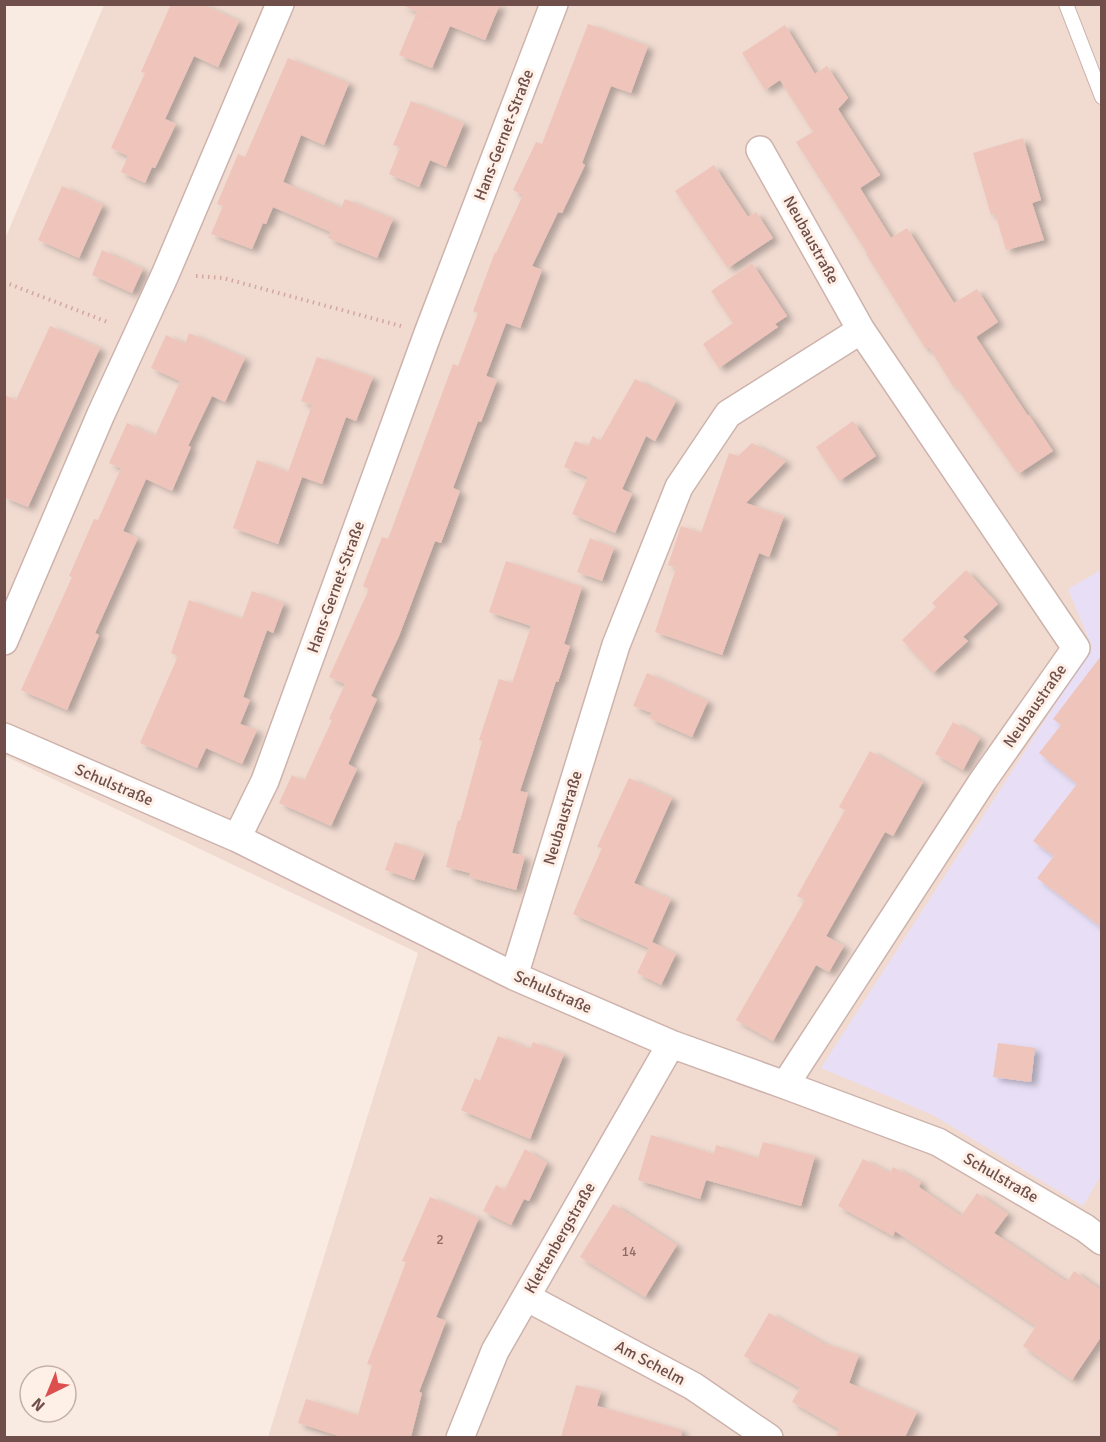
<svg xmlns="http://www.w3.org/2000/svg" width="1106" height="1442" font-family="Signika,sans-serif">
<defs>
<filter id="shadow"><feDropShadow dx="6" dy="4" stdDeviation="3" flood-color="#0004"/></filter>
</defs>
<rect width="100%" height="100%" fill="#faebe2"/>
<!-- residential -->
<path fill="#f1dbd1" d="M 104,5 L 1101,5 L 1101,1437 L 268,1437 L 418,953 L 5,756 L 4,241 Z"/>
<!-- education -->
<path fill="#e8dff6" d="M 1101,570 L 1101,1175 L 1083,1206 L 933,1115 L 821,1068 L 1092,647 L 1068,589 Z"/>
<!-- building -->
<path fill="#eec4bb" filter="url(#shadow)" d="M 171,4 L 202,4 L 239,21 L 218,67 L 194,56 L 165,119 L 176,124 L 155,168 L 152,167 L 145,183 L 121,172 L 128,156 L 111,148 L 145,73 L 141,72 Z
M 500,4 L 485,40 L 450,26 L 432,68 L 399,55 L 417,12 L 438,21 L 400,4 Z
M 588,24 L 648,46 L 631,93 L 611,86 L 582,163 L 585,165 L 562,213 L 558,212 L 532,266 L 542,270 L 520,328 L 506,323 L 486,376 L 497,380 L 481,422 L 478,421 L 453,488 L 460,491 L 441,543 L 435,541 L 399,636 L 371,696 L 377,699 L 348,764 L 357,769 L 331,826 L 279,803 L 292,775 L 304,781 L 332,720 L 329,719 L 345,684 L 329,677 L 369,589 L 363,586 L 382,537 L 388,539 L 453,364 L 458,366 L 478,313 L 473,311 L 495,252 L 496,253 L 523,195 L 513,190 L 536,142 L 542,144 Z
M 785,25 L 815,74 L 827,66 L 848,98 L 838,109 L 880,175 L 860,188 L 891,238 L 907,228 L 954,303 L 977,289 L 998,322 L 976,337 L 1028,416 L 1029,415 L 1053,451 L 1018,474 L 955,385 L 953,386 L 929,347 L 926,349 L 866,254 L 867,253 L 836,204 L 796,142 L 813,132 L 780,80 L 765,90 L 742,53 Z
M 288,58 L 349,83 L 324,145 L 301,135 L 283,182 L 341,208 L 345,199 L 393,219 L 377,258 L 328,238 L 331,232 L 273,207 L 266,224 L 263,223 L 252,249 L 211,234 L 223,206 L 217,204 L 238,154 L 245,157 Z
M 411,101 L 464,123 L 446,167 L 430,160 L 419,187 L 389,174 L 400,147 L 393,145 Z
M 1023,138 L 1041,200 L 1032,203 L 1044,240 L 1006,250 L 995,213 L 991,215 L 973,153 Z
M 714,165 L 748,217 L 756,212 L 773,238 L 728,268 L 675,191 Z
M 62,186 L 103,205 L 79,258 L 38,240 Z
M 102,250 L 143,269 L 132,293 L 92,275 Z
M 752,263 L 787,316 L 775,324 L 778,327 L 719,368 L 703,344 L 733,323 L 711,291 Z
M 50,326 L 100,348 L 28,507 L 4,497 L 4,395 L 16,400 Z
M 189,333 L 245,358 L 225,402 L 212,396 L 188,446 L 191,447 L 172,491 L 146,479 L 123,531 L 138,538 L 95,633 L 99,635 L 67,710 L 21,690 L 72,577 L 69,576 L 94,519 L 98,520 L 121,468 L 109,463 L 127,423 L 155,436 L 180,381 L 151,368 L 166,335 L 185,344 Z
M 317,357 L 373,377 L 356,421 L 346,417 L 322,484 L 302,477 L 278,544 L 233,528 L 257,460 L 288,472 L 312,405 L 301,401 Z
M 635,379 L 676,401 L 655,441 L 646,436 L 622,489 L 632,494 L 615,533 L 572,514 L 588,477 L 564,467 L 575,441 L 588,446 L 593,436 L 600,441 Z
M 853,421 L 876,456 L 839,481 L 816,447 Z
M 752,443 L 786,461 L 746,503 L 784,516 L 769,557 L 759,553 L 722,655 L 655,632 L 676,568 L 668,565 L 681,526 L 701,533 L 729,453 L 738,456 Z
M 590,538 L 614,548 L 602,581 L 577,572 Z
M 506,561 L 582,587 L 564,644 L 570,646 L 558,682 L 556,681 L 520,791 L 528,793 L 512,853 L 525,856 L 516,890 L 469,877 L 470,873 L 446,867 L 458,820 L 460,821 L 482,741 L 479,740 L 499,679 L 512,683 L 531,626 L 489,612 Z
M 966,570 L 998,604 L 963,637 L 968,641 L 933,673 L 902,640 L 936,607 L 932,603 Z
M 252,591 L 284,603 L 273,633 L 267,630 L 243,697 L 250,700 L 240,724 L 257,730 L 242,764 L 206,748 L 197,768 L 140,743 L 178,656 L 171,653 L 189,600 L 242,619 Z
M 1101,656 L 1101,927 L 1037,878 L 1054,856 L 1033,841 L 1077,784 L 1039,753 L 1061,725 L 1053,719 Z
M 647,673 L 708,701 L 692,737 L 649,718 L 652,713 L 633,706 Z
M 953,722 L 980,738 L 963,770 L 935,754 Z
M 870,751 L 923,782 L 893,836 L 885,832 L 826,936 L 844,946 L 829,972 L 816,965 L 773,1041 L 736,1020 L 805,900 L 797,896 L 845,810 L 839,807 Z
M 629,778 L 672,798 L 634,883 L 671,899 L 652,942 L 676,954 L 661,985 L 637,973 L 649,948 L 573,914 L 602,848 L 597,847 Z
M 395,842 L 424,853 L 414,880 L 385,870 Z
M 498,1036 L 530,1049 L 533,1042 L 564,1054 L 530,1139 L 461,1110 L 475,1078 L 480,1081 Z
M 998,1043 L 1035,1048 L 1031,1082 L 993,1077 Z
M 651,1135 L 714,1154 L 716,1145 L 758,1158 L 763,1142 L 815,1156 L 801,1206 L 706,1180 L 700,1199 L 638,1180 Z
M 525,1149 L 547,1163 L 529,1201 L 524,1199 L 511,1225 L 483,1211 L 496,1185 L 514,1194 L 505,1189 Z
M 863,1159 L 890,1173 L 893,1167 L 921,1182 L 919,1187 L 961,1216 L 977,1193 L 1008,1214 L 994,1233 L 1067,1282 L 1074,1271 L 1101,1290 L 1101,1337 L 1072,1380 L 1023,1346 L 1036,1326 L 895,1231 L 893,1236 L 838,1206 Z
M 430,1197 L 479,1218 L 436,1317 L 446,1321 L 419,1392 L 422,1393 L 411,1437 L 342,1437 L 298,1423 L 306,1399 L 358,1415 L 372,1365 L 367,1364 L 406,1262 L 402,1261 Z
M 613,1204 L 677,1245 L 645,1297 L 580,1257 Z
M 769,1313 L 823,1343 L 859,1355 L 849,1383 L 917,1412 L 905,1437 L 836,1437 L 839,1429 L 792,1402 L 800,1388 L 744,1356 Z
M 576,1385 L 601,1391 L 597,1406 L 682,1430 L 681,1437 L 561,1437 Z"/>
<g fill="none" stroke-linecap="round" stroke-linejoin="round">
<defs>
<path id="lane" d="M 1066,4 L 1102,97"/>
<path id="street" d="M 760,150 L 861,330 L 1076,648 L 982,782 L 785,1085
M 4,641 L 101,414 L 165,275 L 280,4
M 4,737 L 237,838 L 514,976 L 671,1044 L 785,1085 L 938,1142 L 1085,1228 L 1102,1241
M 237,838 L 265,781 L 428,333 L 554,4
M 514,976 L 616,645 L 679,487 L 728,414 L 861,330
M 526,1297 L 693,1386 L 769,1438
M 460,1438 L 495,1351 L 671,1044"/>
</defs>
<!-- lane casing -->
<use href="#lane" stroke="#cdb3ac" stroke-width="16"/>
<!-- street casing -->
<use href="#street" stroke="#cdb3ac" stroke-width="30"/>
<!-- path -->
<path stroke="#d2a79f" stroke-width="4" stroke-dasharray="1.5 4.5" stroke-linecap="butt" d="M 196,276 L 223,278 L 401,326
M 4,282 L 110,323"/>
<!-- lane -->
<use href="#lane" stroke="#fff" stroke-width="14"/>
<!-- street -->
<use href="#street" stroke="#fff" stroke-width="27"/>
</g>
<g text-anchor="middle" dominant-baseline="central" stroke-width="6" stroke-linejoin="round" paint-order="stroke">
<!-- number labels -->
<g font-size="14" fill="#906c66">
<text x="440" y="1239">2</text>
<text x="629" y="1251">14</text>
</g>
<!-- street labels -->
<g font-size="16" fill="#704f4a" stroke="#fef0e7">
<text transform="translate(504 135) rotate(-69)">Hans-Gernet-Straße</text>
<text transform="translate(811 240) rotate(61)">Neubaustraße</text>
<text transform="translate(336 587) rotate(-70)">Hans-Gernet-Straße</text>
<text transform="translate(1035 706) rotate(-55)">Neubaustraße</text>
<text transform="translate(114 785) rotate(23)">Schulstraße</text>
<text transform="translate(563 818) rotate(-73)">Neubaustraße</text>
<text transform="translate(553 992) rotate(24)">Schulstraße</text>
<text transform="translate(1001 1178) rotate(30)">Schulstraße</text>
<text transform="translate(560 1238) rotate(-60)">Klettenbergstraße</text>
<text transform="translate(650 1363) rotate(28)">Am Schelm</text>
</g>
</g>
<!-- border -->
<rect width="1106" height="1442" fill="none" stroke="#704f4a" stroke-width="12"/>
<!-- north arrow -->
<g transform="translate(48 1394) rotate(223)"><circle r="28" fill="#fef0e7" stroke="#c5b0a8" stroke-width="1.5"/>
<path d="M0-4.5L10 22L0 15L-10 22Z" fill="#dd4f4e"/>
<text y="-9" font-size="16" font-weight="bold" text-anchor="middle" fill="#704f4a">N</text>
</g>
</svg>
